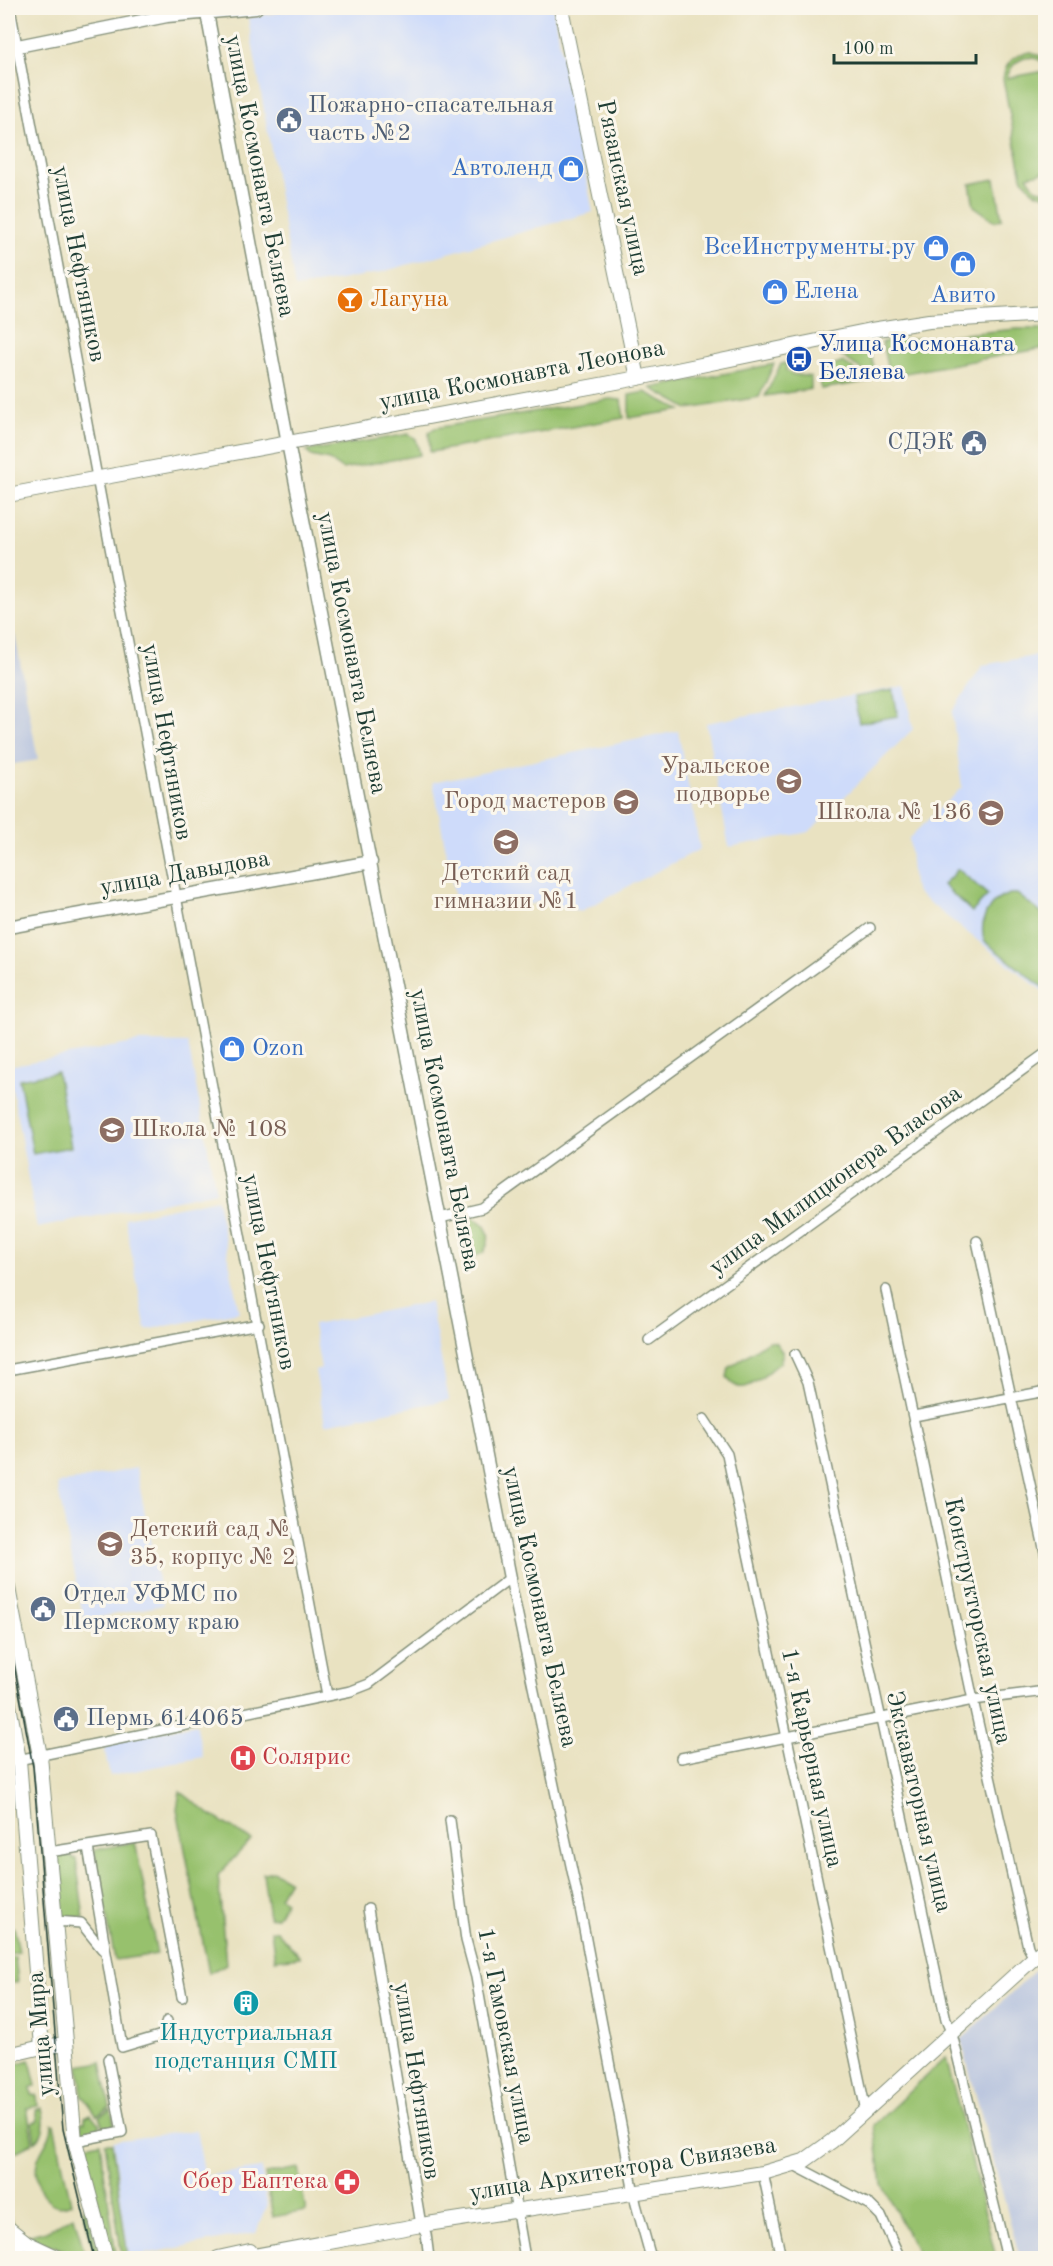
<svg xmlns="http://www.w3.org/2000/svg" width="1053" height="2266" font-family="'Old Standard TT',serif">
<rect width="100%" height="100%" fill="#fbf7ec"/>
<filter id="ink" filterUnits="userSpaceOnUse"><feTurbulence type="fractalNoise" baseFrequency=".0167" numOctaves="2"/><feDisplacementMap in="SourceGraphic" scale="12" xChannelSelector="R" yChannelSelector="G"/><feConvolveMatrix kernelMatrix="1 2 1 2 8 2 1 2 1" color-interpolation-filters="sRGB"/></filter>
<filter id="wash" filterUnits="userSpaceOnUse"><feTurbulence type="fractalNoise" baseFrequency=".008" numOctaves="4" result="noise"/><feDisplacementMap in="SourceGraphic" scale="24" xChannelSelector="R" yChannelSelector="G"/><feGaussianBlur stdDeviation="1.35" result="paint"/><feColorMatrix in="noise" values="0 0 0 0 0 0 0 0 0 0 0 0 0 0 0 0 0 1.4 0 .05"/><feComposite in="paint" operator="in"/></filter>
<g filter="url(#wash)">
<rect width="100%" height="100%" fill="#e9e2c1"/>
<!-- built -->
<path fill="#cedbfa" d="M 304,8 L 553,8 L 593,212 L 378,273 L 295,288 L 248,18 Z
M 1045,654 L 1045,993 L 918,894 L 913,884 L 909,838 L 962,787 L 952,712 L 983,665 Z
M 905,686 L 913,729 L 809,832 L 729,847 L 706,723 Z
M 678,731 L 700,849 L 581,911 L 540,902 L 498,910 L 457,909 L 433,782 Z
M 139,1042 L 188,1043 L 216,1192 L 37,1228 L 8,1066 Z
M 217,1199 L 239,1312 L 146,1330 L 125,1218 Z
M 430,1302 L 449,1400 L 325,1424 L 315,1370 L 321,1368 L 313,1325 Z
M 136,1468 L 163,1605 L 84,1620 L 57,1484 Z
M 196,1724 L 203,1757 L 110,1776 L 103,1742 Z
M 196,2130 L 205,2176 L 261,2168 L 267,2204 L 256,2233 L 129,2257 L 113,2141 Z"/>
<!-- industrial -->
<path fill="#b9c5de" d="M 15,635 L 38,760 L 8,765 L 8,637 Z
M 1045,1961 L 1045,2258 L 1020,2258 L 961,2040 Z"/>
<!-- green -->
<path fill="#97c16d" stroke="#5b7f50" stroke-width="1.5" d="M 1031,52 L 1045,58 L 1045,64 C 1030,51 1012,59 1007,78 L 1045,71 L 1045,172 L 1027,176 L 1035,188 L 1045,191 L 1045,196 L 1032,191 L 1022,177 L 1003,79 C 1005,63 1015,54 1031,52 Z
M 995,179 L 1002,219 L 995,221 L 974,206 L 970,184 Z
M 1017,329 L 1045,329 L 1045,348 L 889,376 L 882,342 Z
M 862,346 L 868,349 L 878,378 L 874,378 L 836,352 Z
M 843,362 L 870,381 L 821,389 L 821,378 L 833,366 Z
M 786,363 L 786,370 L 791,374 L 811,377 L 811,389 L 765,396 L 781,364 Z
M 774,364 L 759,397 L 688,409 L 651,388 Z
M 645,392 L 681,410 L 629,418 L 629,395 Z
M 610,399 L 621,400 L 624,418 L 430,452 L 429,432 L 435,428 Z
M 409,434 L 416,439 L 420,455 L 342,469 L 329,460 L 311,456 L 306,451 Z
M 893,690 L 898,716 L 859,723 L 854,697 Z
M 958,869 L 988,895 L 972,912 L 943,885 Z
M 1010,894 L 1017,894 L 1045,916 L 1045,989 L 984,941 C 979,920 988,900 1010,894 Z
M 57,1072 L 71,1147 L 33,1154 L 19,1079 Z
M 469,1216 C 488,1223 494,1236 483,1253 L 473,1257 L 464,1218 Z
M 768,1341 L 775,1342 L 783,1353 L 780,1363 C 763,1375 742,1402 727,1377 L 729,1368 Z
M 180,1791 L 209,1814 L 251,1840 L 218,1875 L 226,1964 L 209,1973 L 177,1809 Z
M 135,1842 L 157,1954 L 115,1960 L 94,1850 Z
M 56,1854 L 66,1854 L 76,1859 L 84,1918 L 61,1916 Z
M 273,1871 L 289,1880 L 279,1897 L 286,1901 L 277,1917 L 269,1918 L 263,1873 Z
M 14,1927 L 19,1952 L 8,1954 L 8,1929 Z
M 271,1931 L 277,1931 L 300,1957 L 275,1960 Z
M 15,1957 L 18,1982 L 8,1984 L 8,1958 Z
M 946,2057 L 996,2258 L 920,2258 L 882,2184 L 874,2125 Z
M 30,2060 L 36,2086 L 31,2087 L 32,2095 L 37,2095 L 38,2106 L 27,2108 L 33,2143 L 8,2156 L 8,2066 Z
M 101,2062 L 110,2107 L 97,2115 L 82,2094 L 79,2066 Z
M 42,2108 C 45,2120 46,2134 35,2142 L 32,2123 L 38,2121 L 36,2110 Z
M 111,2109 L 115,2129 L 104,2131 L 99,2116 Z
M 91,2114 L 99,2124 L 100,2134 L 82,2135 L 81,2122 L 85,2122 L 85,2117 Z
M 52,2124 L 54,2124 L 71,2203 C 47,2215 33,2184 37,2163 C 39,2149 52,2140 52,2124 Z
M 100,2142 L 116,2255 L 117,2258 L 110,2258 L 83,2146 Z
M 105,2143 L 112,2143 L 128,2258 L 122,2257 Z
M 298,2168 L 306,2211 L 273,2217 L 265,2174 Z
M 86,2203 L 100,2258 L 96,2258 L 83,2209 Z
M 8,2215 L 16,2231 L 27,2236 L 46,2231 L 74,2216 L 86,2258 L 68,2258 L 62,2254 L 64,2250 L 20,2235 L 9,2224 Z"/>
</g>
<g filter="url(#ink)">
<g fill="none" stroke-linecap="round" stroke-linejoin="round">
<defs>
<path id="minor" d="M 10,8 C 112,571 223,1132 327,1695
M 440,1218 L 482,1208 L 870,928
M 977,1241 L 1046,1557
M 886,1290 L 973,1700 L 1028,1947 L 1034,1958
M 649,1340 L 1046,1053
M 795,1354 L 808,1382 L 946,2020 L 952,2034 L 1007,2258
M 8,1370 L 259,1324
M 914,1416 L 1046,1391
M 704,1419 L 727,1454 L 866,2111
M 681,1758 L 973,1700 L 1046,1691
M 8,1762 L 351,1691 L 369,1684 L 510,1578 L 580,1908 L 636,2204 L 651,2258
M 450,1820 L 466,1940 L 476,1977 L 525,2258
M 88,1847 L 122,2047 L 162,2035 L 167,2021
M 49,1852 L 151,1836 L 182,1997
M 368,1909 L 421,2225 L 426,2234 L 429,2258
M 55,1921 L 81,1923 L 102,1949
M 75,2141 L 122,2132 L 108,2059
M 794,2165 L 870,2205 L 881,2216 L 900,2258
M 763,2173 L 781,2258
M 309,2245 L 314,2258"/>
<path id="tertiary" d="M 206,8 L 288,443 L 510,1578
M 8,48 L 167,16 L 256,8
M 8,927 L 371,862"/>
<path id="secondary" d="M 561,8 L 638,378
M 8,495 L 638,378 L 871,330 L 929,321 L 1046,314
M 8,1588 L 40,1756 L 75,2141 L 106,2258
M 8,1700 L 19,1760 L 42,2047
M 8,2055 L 42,2047 L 66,2044
M 8,2228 L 27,2243 L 59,2258
M 218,2258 L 250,2251
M 243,2258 L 421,2225 L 763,2173 L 804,2161 L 832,2141 L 1046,1947"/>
<path id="primary" d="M 8,2245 L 23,2258"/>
</defs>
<!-- minor casing -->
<use href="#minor" stroke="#84907a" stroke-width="12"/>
<!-- tertiary casing -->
<use href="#tertiary" stroke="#84907a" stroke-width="15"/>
<!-- secondary casing -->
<use href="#secondary" stroke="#84907a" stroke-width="16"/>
<!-- primary casing -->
<use href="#primary" stroke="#84907a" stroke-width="18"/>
<!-- minor -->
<use href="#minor" stroke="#fff" stroke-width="9"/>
<!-- tertiary -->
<use href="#tertiary" stroke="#fff" stroke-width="12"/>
<!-- secondary -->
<use href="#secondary" stroke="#fff" stroke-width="14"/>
<!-- primary -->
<use href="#primary" stroke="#fff" stroke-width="15"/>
<!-- tram -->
<path stroke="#1f3d34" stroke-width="1.5" d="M 8,1632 L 33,1767 L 63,2129 L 94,2258"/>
</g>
</g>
<!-- icons -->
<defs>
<symbol id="civic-disc" viewBox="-11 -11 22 22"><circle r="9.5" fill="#5c6f8a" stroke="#fbf7ec"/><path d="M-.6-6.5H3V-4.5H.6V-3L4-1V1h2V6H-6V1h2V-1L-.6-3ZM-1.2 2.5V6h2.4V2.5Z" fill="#fff"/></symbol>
<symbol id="shop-disc" viewBox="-11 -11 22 22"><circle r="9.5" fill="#3f7fe0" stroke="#fbf7ec"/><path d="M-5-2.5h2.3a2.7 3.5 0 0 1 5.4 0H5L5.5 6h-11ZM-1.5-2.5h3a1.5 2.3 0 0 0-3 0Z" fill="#fff"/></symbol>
<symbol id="bar-disc" viewBox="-11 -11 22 22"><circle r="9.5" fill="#e8710a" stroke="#fbf7ec"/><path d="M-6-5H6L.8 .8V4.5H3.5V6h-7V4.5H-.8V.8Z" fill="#fff"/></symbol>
<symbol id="bus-disc" viewBox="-11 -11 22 22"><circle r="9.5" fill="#1a4fb4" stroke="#fbf7ec"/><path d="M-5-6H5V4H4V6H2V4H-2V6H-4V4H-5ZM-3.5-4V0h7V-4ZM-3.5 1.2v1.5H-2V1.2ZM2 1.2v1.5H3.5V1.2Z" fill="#fff"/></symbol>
<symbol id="school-disc" viewBox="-11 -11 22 22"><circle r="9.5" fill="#8d6e63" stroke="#fbf7ec"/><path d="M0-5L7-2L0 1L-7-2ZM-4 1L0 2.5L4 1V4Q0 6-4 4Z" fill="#fff"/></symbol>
<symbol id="hospital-disc" viewBox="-11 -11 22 22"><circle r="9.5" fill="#e0444e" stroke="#fbf7ec"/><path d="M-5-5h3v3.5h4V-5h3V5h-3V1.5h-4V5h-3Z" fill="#fff"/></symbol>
<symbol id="building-disc" viewBox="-11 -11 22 22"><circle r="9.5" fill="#0f9aa8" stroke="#fbf7ec"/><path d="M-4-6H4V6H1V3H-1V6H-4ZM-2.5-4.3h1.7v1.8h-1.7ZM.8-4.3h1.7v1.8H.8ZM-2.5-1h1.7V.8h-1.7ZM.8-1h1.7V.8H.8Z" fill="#fff"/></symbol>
<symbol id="pharmacy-disc" viewBox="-11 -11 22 22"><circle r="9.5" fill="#e0444e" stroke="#fbf7ec"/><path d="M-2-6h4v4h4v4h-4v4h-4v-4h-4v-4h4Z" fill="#fff"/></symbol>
</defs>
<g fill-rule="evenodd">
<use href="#civic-disc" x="274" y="105" width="30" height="30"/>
<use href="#shop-disc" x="556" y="154" width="30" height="30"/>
<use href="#shop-disc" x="921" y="233" width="30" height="30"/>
<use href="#shop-disc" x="948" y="249" width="30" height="30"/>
<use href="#shop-disc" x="760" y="277" width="30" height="30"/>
<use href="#bar-disc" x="335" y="285" width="30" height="30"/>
<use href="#bus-disc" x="784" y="344" width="30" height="30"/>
<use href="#civic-disc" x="959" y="428" width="30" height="30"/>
<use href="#school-disc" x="774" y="766" width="30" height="30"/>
<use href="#school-disc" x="611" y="787" width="30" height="30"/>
<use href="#school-disc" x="976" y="798" width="30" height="30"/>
<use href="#school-disc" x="491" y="827" width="30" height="30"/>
<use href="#shop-disc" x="217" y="1034" width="30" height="30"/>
<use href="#school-disc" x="97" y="1115" width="30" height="30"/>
<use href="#school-disc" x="95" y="1529" width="30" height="30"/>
<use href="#civic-disc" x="28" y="1594" width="30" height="30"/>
<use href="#civic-disc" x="51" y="1704" width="30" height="30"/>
<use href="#hospital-disc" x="228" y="1743" width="30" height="30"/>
<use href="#building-disc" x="231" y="1988" width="30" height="30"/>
<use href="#pharmacy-disc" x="332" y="2167" width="30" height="30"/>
</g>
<g text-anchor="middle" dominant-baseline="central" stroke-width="6" stroke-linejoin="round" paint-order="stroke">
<!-- service labels -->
<g font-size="24" fill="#4e5e75" stroke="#fbf7ec" text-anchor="start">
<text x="308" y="106">Пожарно-спасательная<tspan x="308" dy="28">часть №2</tspan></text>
<text x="954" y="443" text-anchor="end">СДЭК</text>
<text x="63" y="1595">Отдел УФМС по<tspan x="63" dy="28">Пермскому краю</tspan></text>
<text x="86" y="1719">Пермь 614065</text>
</g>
<!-- shop labels -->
<g font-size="24" fill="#366cbe" stroke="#fbf7ec" text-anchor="end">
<text x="552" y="169">Автоленд</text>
<text x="916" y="248">ВсеИнструменты.ру</text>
<text x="794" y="292" text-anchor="start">Елена</text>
<text x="963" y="296" text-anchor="middle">Авито</text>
<text x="252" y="1049" text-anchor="start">Ozon</text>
</g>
<!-- street labels -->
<g font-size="24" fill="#1f3d34" stroke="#fbf7ec">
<text transform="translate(259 176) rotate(79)">улица Космонавта Беляева</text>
<text transform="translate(622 188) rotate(78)">Рязанская улица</text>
<text transform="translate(78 264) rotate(79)">улица Нефтяников</text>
<text transform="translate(522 376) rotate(-11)">улица Космонавта Леонова</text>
<text transform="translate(351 653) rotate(79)">улица Космонавта Беляева</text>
<text transform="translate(166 742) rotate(80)">улица Нефтяников</text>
<text transform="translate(185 874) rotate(-10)">улица Давыдова</text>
<text transform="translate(444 1130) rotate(79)">улица Космонавта Беляева</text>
<text transform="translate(836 1181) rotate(-36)">улица Милиционера Власова</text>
<text transform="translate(268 1272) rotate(79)">улица Нефтяников</text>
<text transform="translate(539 1607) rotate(78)">улица Космонавта Беляева</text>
<text transform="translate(977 1621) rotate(78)">Конструкторская улица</text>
<text transform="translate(811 1758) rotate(78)">1-я Карьерная улица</text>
<text transform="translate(918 1802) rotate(77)">Экскаваторная улица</text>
<text transform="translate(42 2034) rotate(-95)">улица Мира</text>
<text transform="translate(505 2036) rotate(79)">1-я Гамовская улица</text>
<text transform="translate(416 2081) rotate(81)">улица Нефтяников</text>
<text transform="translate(623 2170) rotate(-9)">улица Архитектора Свиязева</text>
</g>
<!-- food labels -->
<g font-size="24" fill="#c56008" stroke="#fbf7ec" text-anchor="start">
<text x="370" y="300">Лагуна</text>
</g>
<!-- transit labels -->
<g font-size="24" fill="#164399" stroke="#fbf7ec" text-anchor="start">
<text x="818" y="345">Улица Космонавта<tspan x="818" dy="28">Беляева</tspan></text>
</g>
<!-- education labels -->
<g font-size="24" fill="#785e54" stroke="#fbf7ec" text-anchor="end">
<text x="770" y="767">Уральское<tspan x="770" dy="28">подворье</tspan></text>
<text x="606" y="802">Город мастеров</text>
<text x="972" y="813">Школа № 136</text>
<text x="506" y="874" text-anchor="middle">Детский сад<tspan x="506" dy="28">гимназии №1</tspan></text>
<text x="132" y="1130" text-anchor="start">Школа № 108</text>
<text x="130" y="1530" text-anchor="start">Детский сад №<tspan x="130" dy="28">35, корпус № 2</tspan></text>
</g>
<!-- health labels -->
<g font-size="24" fill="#be3a42" stroke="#fbf7ec" text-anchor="start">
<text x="262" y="1758">Солярис</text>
<text x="328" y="2182" text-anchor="end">Сбер Еаптека</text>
</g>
<!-- culture labels -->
<g font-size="24" fill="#0d838f" stroke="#fbf7ec">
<text x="246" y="2034">Индустриальная<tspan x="246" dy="28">подстанция СМП</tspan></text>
</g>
</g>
<!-- margin -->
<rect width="1053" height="2266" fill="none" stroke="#fbf7ec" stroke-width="30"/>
<!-- scale -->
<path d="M834 54v9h142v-9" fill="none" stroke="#1f3d34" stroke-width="3"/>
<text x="843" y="54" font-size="18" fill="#1f3d34" stroke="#fbf7ec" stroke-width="4.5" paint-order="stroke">100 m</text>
</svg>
